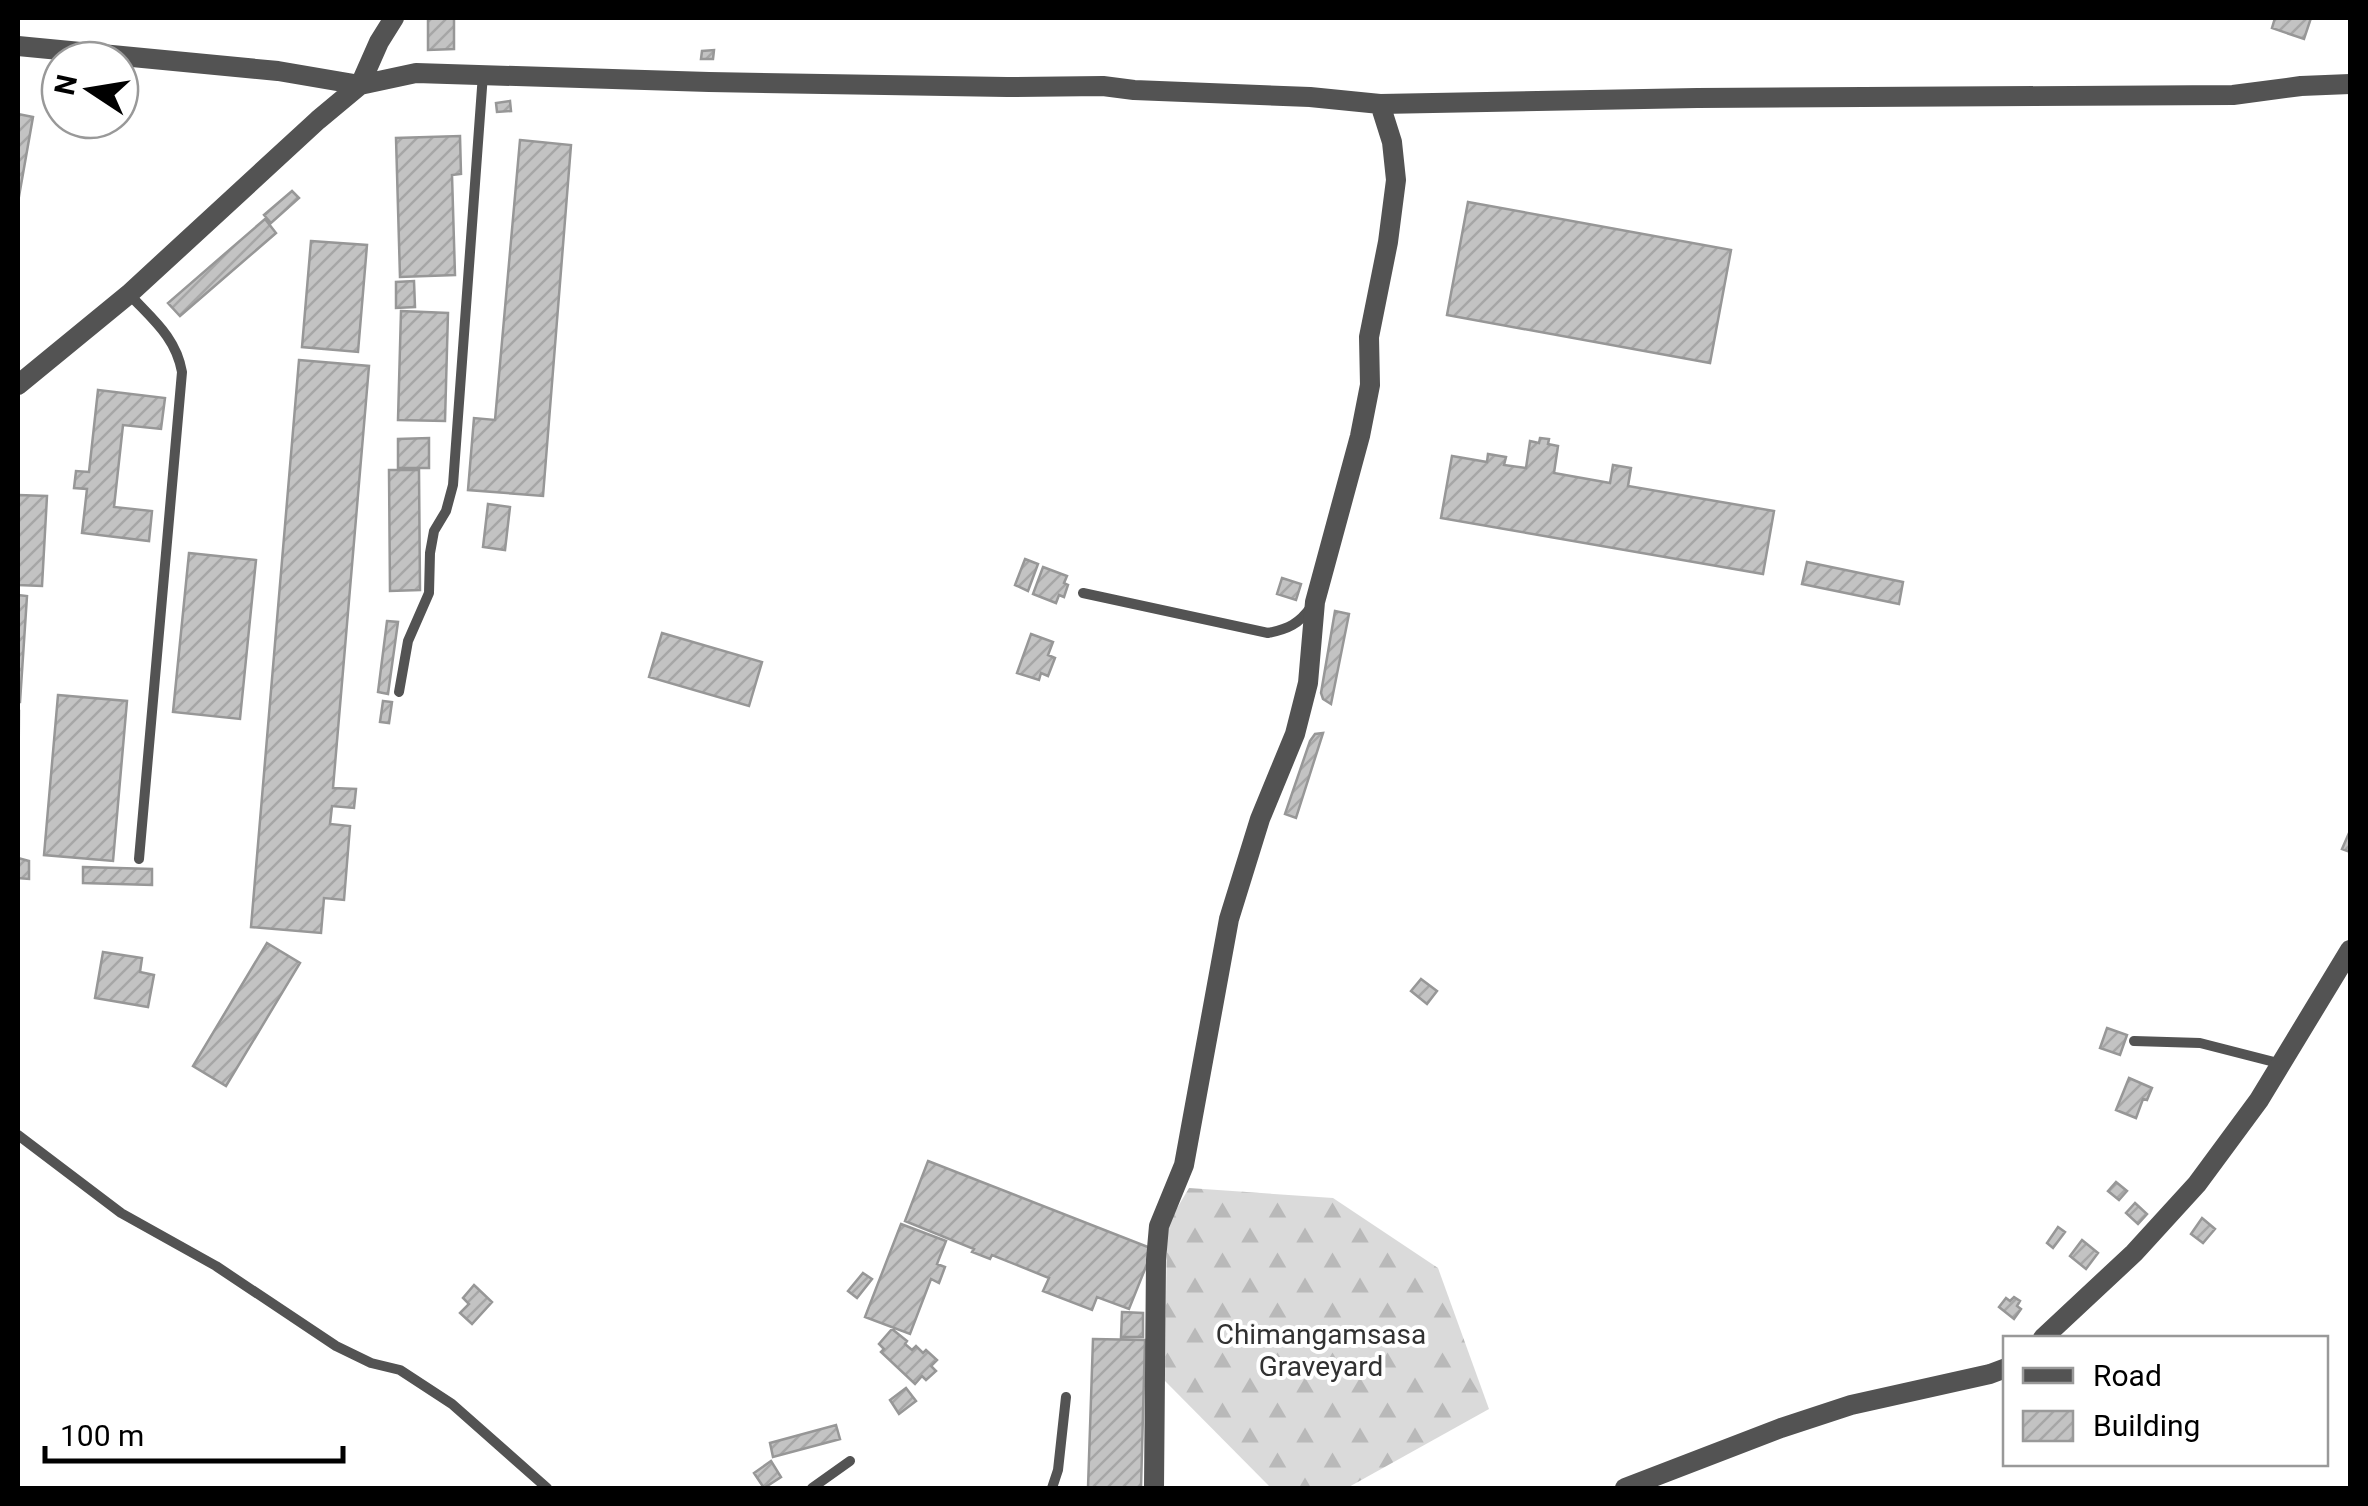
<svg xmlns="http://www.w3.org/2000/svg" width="2368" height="1506" font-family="Roboto,sans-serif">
<defs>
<pattern id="forest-firs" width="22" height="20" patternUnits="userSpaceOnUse" patternTransform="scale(2.5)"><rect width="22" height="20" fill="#dadada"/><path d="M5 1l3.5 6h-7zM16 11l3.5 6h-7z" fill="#b9b9b9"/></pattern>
<pattern id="building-hatch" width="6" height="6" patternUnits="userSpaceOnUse" patternTransform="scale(2.5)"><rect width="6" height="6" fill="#c3c3c3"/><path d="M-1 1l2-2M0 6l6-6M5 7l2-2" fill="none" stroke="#a6a6a6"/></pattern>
</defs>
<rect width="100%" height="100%" fill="#fff"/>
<!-- forest -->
<path fill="url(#forest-firs)" d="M 1189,1188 L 1333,1198 L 1438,1268 L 1489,1409 L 1347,1488 L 1271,1488 L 1165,1381 L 1167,1225 Z"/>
<!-- building -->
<path fill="url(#building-hatch)" stroke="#979797" stroke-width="2.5" d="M 428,18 L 454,18 L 454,49 L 428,50 Z
M 2275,18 L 2311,18 L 2304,39 L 2272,28 Z
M 714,50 L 713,59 L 701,59 L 702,51 Z
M 510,101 L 511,111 L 497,112 L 496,103 Z
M 18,114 L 33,117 L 18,202 Z
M 460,136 L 461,174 L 452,175 L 455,275 L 400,277 L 396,138 Z
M 520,140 L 571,145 L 543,496 L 468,490 L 474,418 L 495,420 Z
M 292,191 L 299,198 L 271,223 L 264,215 Z
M 1468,202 L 1731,250 L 1710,363 L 1447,315 Z
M 265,219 L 276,233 L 180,316 L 168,303 Z
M 311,241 L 367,245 L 358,352 L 302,347 Z
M 414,281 L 415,307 L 396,308 L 396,282 Z
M 401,311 L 448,313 L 445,421 L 398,420 Z
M 299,360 L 369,366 L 333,788 L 356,789 L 354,808 L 332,806 L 330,824 L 350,826 L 344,900 L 324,898 L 321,933 L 251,927 Z
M 98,390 L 165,398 L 161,429 L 123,425 L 114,507 L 152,511 L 149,541 L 82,533 L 87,489 L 74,488 L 76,471 L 89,472 Z
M 429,438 L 429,468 L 398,468 L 398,439 Z
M 1540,438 L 1549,439 L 1548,444 L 1558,446 L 1554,473 L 1610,483 L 1613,465 L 1631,468 L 1628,486 L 1774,511 L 1763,574 L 1441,518 L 1452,456 L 1487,462 L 1488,454 L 1506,457 L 1504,465 L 1526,468 L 1530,441 L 1539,443 Z
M 389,470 L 419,470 L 420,590 L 390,591 Z
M 18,495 L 47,496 L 42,586 L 18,585 Z
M 488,504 L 510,507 L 505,550 L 483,547 Z
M 189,553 L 256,560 L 240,719 L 173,712 Z
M 1025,559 L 1038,564 L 1028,591 L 1015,585 Z
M 1807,562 L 1903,582 L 1899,604 L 1802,584 Z
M 1043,567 L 1067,576 L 1064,583 L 1068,585 L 1064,597 L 1059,595 L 1056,603 L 1033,594 Z
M 1282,578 L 1301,584 L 1296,600 L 1277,594 Z
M 18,595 L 27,596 L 20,702 L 18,702 Z
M 1335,611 L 1349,614 L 1331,704 L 1323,699 L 1321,693 Z
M 387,621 L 398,622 L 388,694 L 378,692 Z
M 662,633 L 762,662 L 749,706 L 649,677 Z
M 1031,634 L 1053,642 L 1048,655 L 1055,658 L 1048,676 L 1041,673 L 1039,680 L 1017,673 Z
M 58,695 L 127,701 L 113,861 L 44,855 Z
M 383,701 L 392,702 L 389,723 L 380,722 Z
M 18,711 L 19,711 L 18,818 Z
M 1323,733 L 1296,818 L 1285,814 L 1310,741 L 1315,734 Z
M 2349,833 L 2350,833 L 2350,852 L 2342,849 Z
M 18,858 L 29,861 L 29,879 L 18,878 Z
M 83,867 L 152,869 L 152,885 L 83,883 Z
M 267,943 L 300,963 L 226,1086 L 193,1066 Z
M 103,952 L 142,958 L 140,972 L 154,975 L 148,1007 L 95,998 Z
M 1421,979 L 1437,991 L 1427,1004 L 1411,991 Z
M 2107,1028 L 2127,1035 L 2120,1055 L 2100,1048 Z
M 2129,1078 L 2152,1088 L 2147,1100 L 2143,1099 L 2136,1118 L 2116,1110 Z
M 928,1161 L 1153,1249 L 1129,1309 L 1097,1297 L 1092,1310 L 1043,1291 L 1049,1278 L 992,1255 L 990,1259 L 972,1252 L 974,1249 L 905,1221 Z
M 2116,1182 L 2127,1191 L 2119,1200 L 2108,1191 Z
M 2135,1203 L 2147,1214 L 2138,1224 L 2126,1213 Z
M 2202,1218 L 2215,1229 L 2203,1243 L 2191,1234 Z
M 901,1224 L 946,1241 L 937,1264 L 945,1267 L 939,1283 L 931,1279 L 910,1334 L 865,1317 Z
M 2058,1227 L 2065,1232 L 2053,1248 L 2047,1243 Z
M 2082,1240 L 2098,1253 L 2086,1269 L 2070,1256 Z
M 863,1273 L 872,1279 L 857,1298 L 848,1291 Z
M 474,1285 L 492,1302 L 472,1324 L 460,1313 L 469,1304 L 463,1298 Z
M 2014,1297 L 2020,1301 L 2017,1306 L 2021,1309 L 2014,1319 L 1999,1307 L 2006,1298 L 2010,1301 Z
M 1122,1312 L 1143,1313 L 1143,1337 L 1121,1337 Z
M 892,1329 L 907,1341 L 905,1344 L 912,1350 L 916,1346 L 923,1353 L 926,1350 L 937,1360 L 931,1366 L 936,1371 L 926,1380 L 922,1376 L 915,1384 L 881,1352 L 884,1349 L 879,1344 Z
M 1093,1339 L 1145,1340 L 1141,1488 L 1088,1488 Z
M 906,1388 L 916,1401 L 899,1414 L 890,1400 Z
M 836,1425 L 840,1439 L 773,1457 L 770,1443 Z
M 771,1461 L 781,1477 L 764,1488 L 754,1473 Z"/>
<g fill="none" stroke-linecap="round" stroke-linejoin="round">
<!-- lane -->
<path stroke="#535353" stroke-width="10" d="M 129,294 C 152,319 176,337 182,372 L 139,859
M 1083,593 L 1268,633 C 1288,629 1299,624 1311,607
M 399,692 L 408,641 L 429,593 L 430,553 L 434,531 L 446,511 L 453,485 L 483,74
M 2134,1041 L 2200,1043 L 2282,1064
M 18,1135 L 121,1213 L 216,1266 L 336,1346 L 371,1363 L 400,1370 L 452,1404 L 547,1488
M 812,1488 L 850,1461
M 1052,1488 L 1058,1470 L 1066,1397"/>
<!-- street -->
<path stroke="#535353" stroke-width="20" d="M 18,46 L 278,71 L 360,85 L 379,42 L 394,18
M 18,385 L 129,294 L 318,120 L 360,85 L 416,73 L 709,82 L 1007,87 L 1103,86 L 1134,90 L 1310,97 L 1380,104 L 1697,98 L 2233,95 L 2301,86 L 2350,84
M 2043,1338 L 2134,1253 L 2197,1184 L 2259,1100 L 2350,950
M 1154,1488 L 1156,1260 L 1159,1226 L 1184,1165 L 1229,919 L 1260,819 L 1295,734 L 1308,683 L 1315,602 L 1360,436 L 1370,385 L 1369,337 L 1388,242 L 1396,180 L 1392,142 L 1380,104
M 1625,1488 L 1781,1428 L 1851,1405 L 1990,1374 L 2006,1368"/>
</g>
<g text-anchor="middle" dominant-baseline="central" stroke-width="8" stroke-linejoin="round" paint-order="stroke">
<!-- park labels -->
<g font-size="28" fill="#313131" stroke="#fff">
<text x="1321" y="1334">Chimangamsasa<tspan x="1321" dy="32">Graveyard</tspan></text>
</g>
</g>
<!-- border -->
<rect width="2368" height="1506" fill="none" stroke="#000000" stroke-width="40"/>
<!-- legend -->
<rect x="2003" y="1336" width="325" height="130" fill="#ffffff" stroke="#999999" stroke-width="2.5"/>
<rect x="2023" y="1368" width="50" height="15" fill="#535353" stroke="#999999" stroke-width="2.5"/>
<text x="2093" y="1386" font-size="30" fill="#000000">Road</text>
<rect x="2023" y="1411" width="50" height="30" fill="url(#building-hatch)" stroke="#999999" stroke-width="2.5"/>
<text x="2093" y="1436" font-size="30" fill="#000000">Building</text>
<!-- north arrow -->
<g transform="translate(90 90) rotate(282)"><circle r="48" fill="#ffffff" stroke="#999999" stroke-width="2.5"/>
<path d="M0-8L18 38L0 25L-18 38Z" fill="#000000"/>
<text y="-15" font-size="28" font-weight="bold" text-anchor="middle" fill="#000000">N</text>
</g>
<!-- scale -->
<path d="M45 1446v15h298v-15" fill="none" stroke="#000000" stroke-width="5"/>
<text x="60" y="1446" font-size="30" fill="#000000" stroke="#ffffff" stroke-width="8" paint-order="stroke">100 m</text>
</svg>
